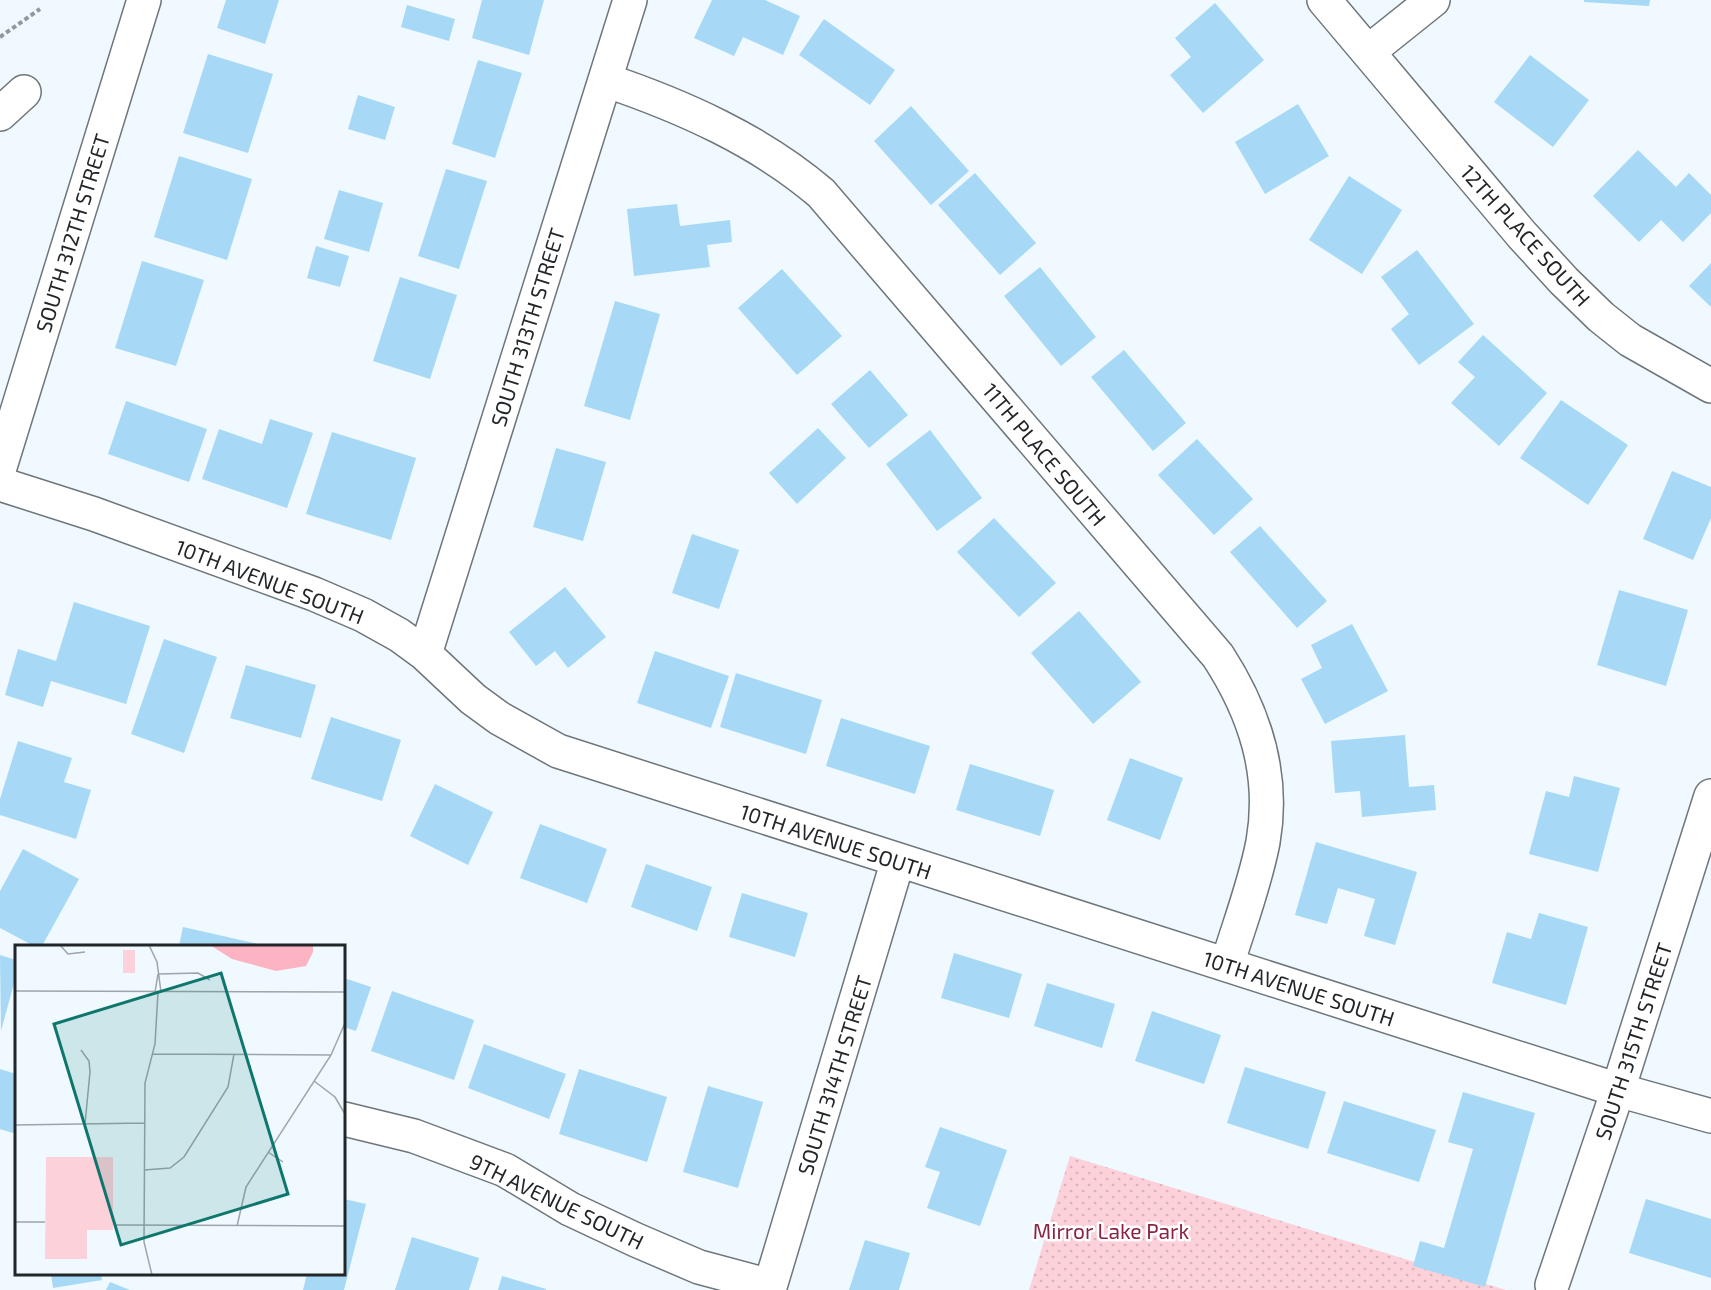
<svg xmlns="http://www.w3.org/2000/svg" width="1711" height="1290" font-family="'Exo 2',sans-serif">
<defs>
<pattern id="grass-dots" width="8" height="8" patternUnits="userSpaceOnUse" patternTransform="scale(1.5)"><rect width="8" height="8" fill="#fdd1da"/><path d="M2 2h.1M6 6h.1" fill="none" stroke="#d9b3bb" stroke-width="1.8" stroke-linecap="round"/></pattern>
</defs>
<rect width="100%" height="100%" fill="#eff9ff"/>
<!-- grass -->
<path fill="url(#grass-dots)" d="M 1070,1156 L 1506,1290 L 1029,1290 Z"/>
<!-- building -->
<path fill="#a7d9f6" d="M 226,0 L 279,0 L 265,44 L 217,28 Z
M 482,0 L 544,0 L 529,55 L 472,38 Z
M 712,0 L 765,0 L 800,16 L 783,55 L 743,37 L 734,56 L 694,38 Z
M 1584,0 L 1650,0 L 1649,6 L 1584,2 Z
M 1215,3 L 1264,60 L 1203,113 L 1170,75 L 1191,57 L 1175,38 Z
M 407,5 L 455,19 L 449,41 L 401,27 Z
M 824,19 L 895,70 L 870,105 L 799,55 Z
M 208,54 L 273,74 L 248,153 L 183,133 Z
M 1530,55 L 1589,100 L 1553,147 L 1494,102 Z
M 478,60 L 522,73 L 495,158 L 452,144 Z
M 358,95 L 395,107 L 385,140 L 348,129 Z
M 1298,104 L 1329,156 L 1265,194 L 1235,142 Z
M 911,106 L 969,171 L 931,205 L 874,141 Z
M 1638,150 L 1676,187 L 1689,173 L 1711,195 L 1711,213 L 1683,242 L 1661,220 L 1639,242 L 1593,196 Z
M 179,156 L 252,179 L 227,260 L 154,237 Z
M 446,169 L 487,181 L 459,269 L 418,256 Z
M 975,173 L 1036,243 L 1000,275 L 938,205 Z
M 1349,176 L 1402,210 L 1362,274 L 1309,240 Z
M 339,190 L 383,203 L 369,252 L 324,239 Z
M 677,204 L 680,226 L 730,220 L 732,242 L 707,245 L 710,267 L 634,276 L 627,209 Z
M 316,246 L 349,256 L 340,287 L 307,278 Z
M 1417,250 L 1474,324 L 1419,365 L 1391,329 L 1409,314 L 1381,277 Z
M 142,261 L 204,280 L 176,366 L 115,348 Z
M 1711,263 L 1711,307 L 1689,286 Z
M 1040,267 L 1096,337 L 1061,366 L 1004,296 Z
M 782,269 L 842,336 L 797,375 L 738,308 Z
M 400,277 L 457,295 L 430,379 L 373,361 Z
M 615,301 L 660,314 L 630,420 L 584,406 Z
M 1483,335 L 1547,393 L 1499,446 L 1451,403 L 1475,377 L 1458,362 Z
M 1124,350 L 1186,423 L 1153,451 L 1091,377 Z
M 870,370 L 908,415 L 869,448 L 831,404 Z
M 1561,400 L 1628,445 L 1588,505 L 1520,458 Z
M 126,401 L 207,429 L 189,482 L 108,454 Z
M 270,419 L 313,433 L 287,508 L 202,479 L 219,429 L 262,444 Z
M 818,428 L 846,458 L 797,504 L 769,473 Z
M 930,430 L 982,498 L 937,531 L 886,464 Z
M 332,432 L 416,458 L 391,540 L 306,514 Z
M 1197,439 L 1253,499 L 1214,535 L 1158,475 Z
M 556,448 L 606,462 L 583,541 L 533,527 Z
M 1672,471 L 1711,487 L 1711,518 L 1693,560 L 1643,539 Z
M 994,518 L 1056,583 L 1019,617 L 957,552 Z
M 1260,526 L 1327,601 L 1297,628 L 1230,552 Z
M 692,534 L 739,550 L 719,609 L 672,593 Z
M 565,587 L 606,637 L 568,668 L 555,651 L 536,666 L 509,632 Z
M 1619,590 L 1688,610 L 1666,686 L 1597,665 Z
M 74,602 L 150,626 L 126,704 L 51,681 L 43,707 L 5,695 L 18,649 L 56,661 Z
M 1079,611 L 1141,682 L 1093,724 L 1031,653 Z
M 1352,624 L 1388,691 L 1325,724 L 1301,679 L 1322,668 L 1311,645 Z
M 164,639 L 217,657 L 184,753 L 131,734 Z
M 655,651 L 729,676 L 711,728 L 637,703 Z
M 246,665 L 316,685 L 301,738 L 230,718 Z
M 736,673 L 822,700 L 806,754 L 720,727 Z
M 331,717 L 401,740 L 382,801 L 311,779 Z
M 841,718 L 930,746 L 915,794 L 826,766 Z
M 1405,735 L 1409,787 L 1434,785 L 1436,810 L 1362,817 L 1360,791 L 1335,793 L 1331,741 Z
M 18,741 L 72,758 L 64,782 L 91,790 L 76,839 L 0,815 L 0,799 Z
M 1130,758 L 1183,778 L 1160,840 L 1107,820 Z
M 970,764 L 1054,790 L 1040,836 L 956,810 Z
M 1574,776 L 1620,788 L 1598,872 L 1529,854 L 1546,791 L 1569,797 Z
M 435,784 L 493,812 L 468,865 L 410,836 Z
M 540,824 L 607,849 L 587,903 L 520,878 Z
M 1316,842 L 1417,872 L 1395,945 L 1364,936 L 1375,899 L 1338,888 L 1327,924 L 1295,915 Z
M 23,849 L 79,879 L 42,946 L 34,946 L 0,928 L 0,891 Z
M 646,864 L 712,887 L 697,931 L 631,907 Z
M 742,893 L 808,913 L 795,957 L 729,937 Z
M 1539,913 L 1588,927 L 1566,1005 L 1492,983 L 1507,932 L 1531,939 Z
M 183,927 L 267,946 L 179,946 Z
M 954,953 L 1022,974 L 1009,1018 L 941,998 Z
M 0,955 L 16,960 L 16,976 L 1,1031 Z
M 344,978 L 371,987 L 356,1031 L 344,1027 Z
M 1047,983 L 1115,1004 L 1102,1048 L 1034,1026 Z
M 392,991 L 474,1020 L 454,1080 L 371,1051 Z
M 1152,1011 L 1221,1035 L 1204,1084 L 1135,1061 Z
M 484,1044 L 566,1074 L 549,1119 L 468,1088 Z
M 1245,1067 L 1326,1092 L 1308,1149 L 1227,1123 Z
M 0,1069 L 16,1074 L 16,1134 L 0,1129 Z
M 579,1069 L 667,1097 L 647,1162 L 559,1134 Z
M 708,1086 L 763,1102 L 738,1188 L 683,1172 Z
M 1463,1092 L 1535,1113 L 1485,1287 L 1413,1266 L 1420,1241 L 1444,1248 L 1473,1149 L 1448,1142 Z
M 1344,1101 L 1436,1130 L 1419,1182 L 1327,1153 Z
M 940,1127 L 1007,1150 L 980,1226 L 927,1208 L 940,1172 L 925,1167 Z
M 344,1199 L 366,1204 L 344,1290 L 303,1290 L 307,1274 L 344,1274 Z
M 1646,1199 L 1711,1219 L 1711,1278 L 1629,1253 Z
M 412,1237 L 479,1258 L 469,1290 L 395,1290 Z
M 865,1240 L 910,1253 L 899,1290 L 849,1290 Z
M 51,1274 L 101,1274 L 102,1280 L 53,1288 Z
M 502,1276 L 546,1289 L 546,1290 L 498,1290 Z
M 110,1282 L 130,1290 L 106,1290 Z"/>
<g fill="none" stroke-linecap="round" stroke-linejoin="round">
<defs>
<path id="minor" d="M 1324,0 L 1522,235 L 1564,281 L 1601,317 L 1630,340 L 1711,386
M 1368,52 L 1433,0
M 605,80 C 682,106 759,140 821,193 L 1218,656 C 1255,713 1275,774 1263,842 C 1255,884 1239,925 1227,965
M 0,114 L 24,92
M 0,467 L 144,0
M 0,484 L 94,514 L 314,594 L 363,615 L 399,635 L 425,654 L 473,699 L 499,718 L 558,751 L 1618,1090 L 1711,1116
M 425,654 L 630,0
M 344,1119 L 414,1136 L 505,1170 L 570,1209 L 636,1240 L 699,1267 L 770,1286
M 1552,1285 L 1618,1090 L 1711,796
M 769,1290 L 898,860"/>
</defs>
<!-- minor casing -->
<use href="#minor" stroke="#6e767b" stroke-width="36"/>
<!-- path -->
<path stroke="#91989d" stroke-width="4" stroke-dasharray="4.5 3" stroke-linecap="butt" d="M 0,37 L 40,9"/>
<!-- minor -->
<use href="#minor" stroke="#fff" stroke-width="33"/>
</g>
<g text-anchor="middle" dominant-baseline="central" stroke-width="5" stroke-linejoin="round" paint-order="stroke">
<!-- street labels -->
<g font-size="21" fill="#232629" stroke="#fff">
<text transform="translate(72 233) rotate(-73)">SOUTH 312TH STREET</text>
<text transform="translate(1526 235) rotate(48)">12TH PLACE SOUTH</text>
<text transform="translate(527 327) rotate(-73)">SOUTH 313TH STREET</text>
<text transform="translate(1045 454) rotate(50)">11TH PLACE SOUTH</text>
<text transform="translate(270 581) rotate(21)">10TH AVENUE SOUTH</text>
<text transform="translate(836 841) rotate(18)">10TH AVENUE SOUTH</text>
<text transform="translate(1299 988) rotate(18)">10TH AVENUE SOUTH</text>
<text transform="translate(1633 1041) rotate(-72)">SOUTH 315TH STREET</text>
<text transform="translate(834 1075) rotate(-73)">SOUTH 314TH STREET</text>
<text transform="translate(557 1201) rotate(26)">9TH AVENUE SOUTH</text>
</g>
<!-- park labels -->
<g font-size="21" fill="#892244" stroke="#fff">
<text x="1111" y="1230">Mirror Lake Park</text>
</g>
</g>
<!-- overview -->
<g transform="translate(15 945)">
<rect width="330" height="330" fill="#eff9ff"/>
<path d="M 31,212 L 98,212 L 98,285 L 72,285 L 72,314 L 30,314 Z" fill="#fdd1da"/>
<path d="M 108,5 L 120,5 L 120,28 L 108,28 Z" fill="#fdd1da"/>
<path d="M 195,0 L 298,0 L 298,7 L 291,21 L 261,26 L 217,14 Z" fill="#fcb3c2"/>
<path fill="none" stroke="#9da5a9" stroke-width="1.5" d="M 45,0 L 53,9 L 70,7M 134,0 L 142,17 L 146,47M 143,29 L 183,28 L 195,35M 0,46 L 330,47M 140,47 L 143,29M 66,105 L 74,116 L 75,127 L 70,179M 138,109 L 316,110M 299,136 L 320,152 L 330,169M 0,180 L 130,178M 253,207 L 268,217M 129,225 L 155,223 L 169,212 L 213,142 L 219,109M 0,277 L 30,277M 101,280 L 330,281M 222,281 L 231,242 L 316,110 L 330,78M 137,330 L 129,297 L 130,138 L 140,99 L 143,47"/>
<path fill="#0f766e" fill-opacity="0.15" stroke="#0f766e" stroke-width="3" d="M 206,28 L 273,249 L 106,300 L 39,79 Z"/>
<rect width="330" height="330" fill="none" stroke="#232629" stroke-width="3"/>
</g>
</svg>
